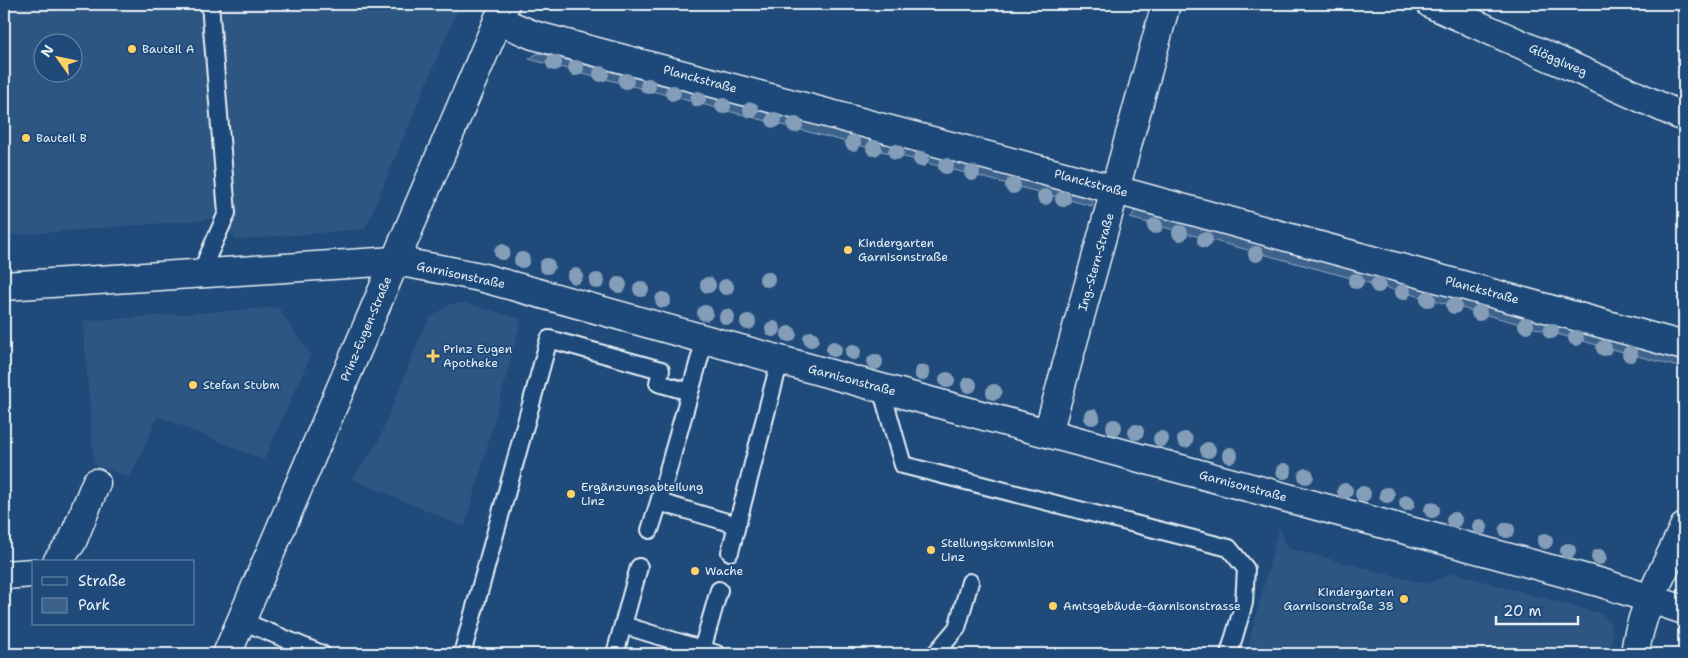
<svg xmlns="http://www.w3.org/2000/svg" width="1688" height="658" font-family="'Shantell Sans',sans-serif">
<rect width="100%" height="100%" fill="#1f4a7a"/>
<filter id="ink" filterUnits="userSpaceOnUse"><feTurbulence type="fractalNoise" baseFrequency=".02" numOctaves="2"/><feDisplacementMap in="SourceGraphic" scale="10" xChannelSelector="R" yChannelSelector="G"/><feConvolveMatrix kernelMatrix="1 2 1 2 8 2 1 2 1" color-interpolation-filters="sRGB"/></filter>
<g filter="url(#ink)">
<!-- built -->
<path fill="#2e5683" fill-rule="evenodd" d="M 4,4 L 460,4 L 365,229 L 236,240 L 231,233 L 226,218 L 4,236 ZM 42,42 L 72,42 L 72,72 L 42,72 Z
M 464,303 L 522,319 L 465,527 L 352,479 L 378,442 L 423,330 L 430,318 L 450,304 Z
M 278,307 L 311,355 L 264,460 L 158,416 L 130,478 L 94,464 L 83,321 Z
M 1279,527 L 1288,548 L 1427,584 L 1453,573 L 1602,614 L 1609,621 L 1613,631 L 1610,654 L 1246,654 Z"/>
<!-- green -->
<path fill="#3c628c" stroke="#92aac2" d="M 538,53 L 1088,196 L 1093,198 L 1092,206 L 529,59 Z
M 1135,211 L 1140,211 L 1684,360 L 1682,368 L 1130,218 Z"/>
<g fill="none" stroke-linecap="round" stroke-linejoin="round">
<defs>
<path id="lane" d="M 200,274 L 227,213 L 210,4
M 705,339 L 659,502 L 737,525 L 780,360
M 881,388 L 903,465 L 1229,548 L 1246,569 L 1244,603 L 1229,654
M 650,530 L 659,502
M 730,552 L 737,525
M 242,621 L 322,654
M 623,625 L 639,567
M 702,650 L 719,590
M 462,654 L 549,339 L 661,370 L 658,383 L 690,392
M 615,654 L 623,625 L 717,654
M 935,654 L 957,628 L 970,582"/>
<path id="street" d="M 1431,4 L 1684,117
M 498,20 L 533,35 L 1116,190 L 1684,346
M 4,286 L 395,261 L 445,270 L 480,277 L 881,388 L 1602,583 L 1684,610
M 1048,433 L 1166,4
M 57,562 L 72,542 L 96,483
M 4,575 L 34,573
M 1635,654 C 1640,609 1666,568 1684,527"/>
<path id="secondary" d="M 227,654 L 505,4"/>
</defs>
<!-- lane casing -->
<use href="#lane" stroke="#e8f1f8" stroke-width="20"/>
<!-- street casing -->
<use href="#street" stroke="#e8f1f8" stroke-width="31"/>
<!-- secondary casing -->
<use href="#secondary" stroke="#e8f1f8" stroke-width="31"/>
<!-- lane -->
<use href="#lane" stroke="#1f4a7a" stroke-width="16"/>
<!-- street -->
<use href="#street" stroke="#1f4a7a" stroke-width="28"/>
<!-- secondary -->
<use href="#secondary" stroke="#1f4a7a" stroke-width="28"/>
</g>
<!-- trees -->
<g fill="#849eb9">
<circle cx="554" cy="63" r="8"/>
<circle cx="576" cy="68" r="8"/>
<circle cx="601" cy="74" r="8"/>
<circle cx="626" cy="81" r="8"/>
<circle cx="648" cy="86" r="8"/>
<circle cx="673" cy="93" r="8"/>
<circle cx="698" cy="99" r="8"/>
<circle cx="723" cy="106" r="8"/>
<circle cx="751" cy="110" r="8"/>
<circle cx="774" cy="120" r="8"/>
<circle cx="795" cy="125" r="8"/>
<circle cx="853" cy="143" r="8"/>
<circle cx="874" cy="148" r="8"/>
<circle cx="896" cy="152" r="8"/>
<circle cx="921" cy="159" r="8"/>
<circle cx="946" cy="166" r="8"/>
<circle cx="972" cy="173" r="8"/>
<circle cx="1013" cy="186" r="8"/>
<circle cx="1045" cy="197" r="8"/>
<circle cx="1063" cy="199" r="8"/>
<circle cx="1155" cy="226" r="8"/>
<circle cx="1180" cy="233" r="8"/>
<circle cx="1205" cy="240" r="8"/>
<circle cx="502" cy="252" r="8"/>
<circle cx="1256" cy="254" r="8"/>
<circle cx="522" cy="260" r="8"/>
<circle cx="547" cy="266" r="8"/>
<circle cx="575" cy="276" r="8"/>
<circle cx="767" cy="279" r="8"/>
<circle cx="597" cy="281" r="8"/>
<circle cx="1356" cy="281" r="8"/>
<circle cx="619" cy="285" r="8"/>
<circle cx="708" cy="285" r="8"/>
<circle cx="1378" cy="285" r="8"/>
<circle cx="726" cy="287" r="8"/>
<circle cx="641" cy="289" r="8"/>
<circle cx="1403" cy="292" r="8"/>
<circle cx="1428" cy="299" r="8"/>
<circle cx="663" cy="300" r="8"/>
<circle cx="1454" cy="306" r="8"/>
<circle cx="705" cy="313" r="8"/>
<circle cx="1479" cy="313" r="8"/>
<circle cx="727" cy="317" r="8"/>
<circle cx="748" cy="322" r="8"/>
<circle cx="1526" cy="325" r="8"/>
<circle cx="773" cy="329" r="8"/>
<circle cx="1551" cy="331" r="8"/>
<circle cx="789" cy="334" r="8"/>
<circle cx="1576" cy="338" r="8"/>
<circle cx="811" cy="339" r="8"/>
<circle cx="1604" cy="348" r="8"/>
<circle cx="834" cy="349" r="8"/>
<circle cx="853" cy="352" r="8"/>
<circle cx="1630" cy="354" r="8"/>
<circle cx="875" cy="362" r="8"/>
<circle cx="922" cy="373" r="8"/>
<circle cx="947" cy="380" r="8"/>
<circle cx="969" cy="385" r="8"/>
<circle cx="994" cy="392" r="8"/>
<circle cx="1092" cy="417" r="8"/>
<circle cx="1114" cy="427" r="8"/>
<circle cx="1136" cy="432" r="8"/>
<circle cx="1161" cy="439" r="8"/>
<circle cx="1185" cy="440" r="8"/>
<circle cx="1208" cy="450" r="8"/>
<circle cx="1230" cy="455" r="8"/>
<circle cx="1284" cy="471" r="8"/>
<circle cx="1306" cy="476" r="8"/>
<circle cx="1345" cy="491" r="8"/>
<circle cx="1363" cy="494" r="8"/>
<circle cx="1387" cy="495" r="8"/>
<circle cx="1407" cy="503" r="8"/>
<circle cx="1432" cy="510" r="8"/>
<circle cx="1454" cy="520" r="8"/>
<circle cx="1480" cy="527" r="8"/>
<circle cx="1507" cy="530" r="8"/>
<circle cx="1545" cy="541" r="8"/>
<circle cx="1568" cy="551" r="8"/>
<circle cx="1599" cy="557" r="8"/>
</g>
</g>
<!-- markers -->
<g fill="#ffd166" stroke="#1f4a7a" stroke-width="2">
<circle cx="132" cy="49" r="5"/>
<circle cx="26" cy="138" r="5"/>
<circle cx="848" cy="250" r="5"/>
<path d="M430.5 348.5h5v5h5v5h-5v5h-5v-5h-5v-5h5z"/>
<circle cx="193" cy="385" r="5"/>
<circle cx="571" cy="494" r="5"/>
<circle cx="931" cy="550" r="5"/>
<circle cx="695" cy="571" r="5"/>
<circle cx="1404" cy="599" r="5"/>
<circle cx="1053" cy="606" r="5"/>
</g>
<g text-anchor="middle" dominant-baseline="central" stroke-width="4" stroke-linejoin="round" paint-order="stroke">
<!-- poi labels -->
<g font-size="12" fill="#e8f1f8" stroke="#1f4a7a" text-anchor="start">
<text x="142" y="49">Bauteil A</text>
<text x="36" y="138">Bauteil B</text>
<text x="858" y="243">Kindergarten<tspan x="858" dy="14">Garnisonstraße</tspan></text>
<text x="443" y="349">Prinz Eugen<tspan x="443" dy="14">Apotheke</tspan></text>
<text x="203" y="385">Stefan Stubm</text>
<text x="581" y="487">Ergänzungsabteilung<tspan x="581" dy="14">Linz</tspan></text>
<text x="941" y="543">Stellungskommision<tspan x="941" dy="14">Linz</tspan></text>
<text x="705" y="571">Wache</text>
<text x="1394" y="592" text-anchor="end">Kindergarten<tspan x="1394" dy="14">Garnisonstraße 38</tspan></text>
<text x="1063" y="606">Amtsgebäude-Garnisonstrasse</text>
</g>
<!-- street labels -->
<g font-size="12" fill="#e8f1f8" stroke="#1f4a7a">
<text transform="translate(1558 60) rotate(24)">Glögglweg</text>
<text transform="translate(700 79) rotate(15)">Planckstraße</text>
<text transform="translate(1091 183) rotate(15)">Planckstraße</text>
<text transform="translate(1096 262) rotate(-74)">Ing.-Stern-Straße</text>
<text transform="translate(461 275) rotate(12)">Garnisonstraße</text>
<text transform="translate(1482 290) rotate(15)">Planckstraße</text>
<text transform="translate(366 329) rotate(-67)">Prinz-Eugen-Straße</text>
<text transform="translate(852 380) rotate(15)">Garnisonstraße</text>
<text transform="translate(1243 486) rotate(15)">Garnisonstraße</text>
</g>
</g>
<!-- margin -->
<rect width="1688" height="658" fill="none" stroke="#1f4a7a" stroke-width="20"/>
<rect x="10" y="10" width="1668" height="638" fill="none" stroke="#e8f1f8" stroke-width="2" filter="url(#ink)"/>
<!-- legend -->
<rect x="32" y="560" width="162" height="65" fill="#1f4a7a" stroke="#6f8dac"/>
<rect x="42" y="577" width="25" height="8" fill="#1f4a7a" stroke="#6f8dac"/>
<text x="78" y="586" font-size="15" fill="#e8f1f8">Straße</text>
<rect x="42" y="598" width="25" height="15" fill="#3c628c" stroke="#6f8dac"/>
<text x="78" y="610" font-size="15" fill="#e8f1f8">Park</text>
<!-- north arrow -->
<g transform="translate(58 58) rotate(303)"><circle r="24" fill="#1f4a7a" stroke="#6f8dac"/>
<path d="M0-4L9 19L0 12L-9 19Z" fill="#ffd166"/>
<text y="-8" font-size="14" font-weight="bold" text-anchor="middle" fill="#e8f1f8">N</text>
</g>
<!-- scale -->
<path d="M1496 616v8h82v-8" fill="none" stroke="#e8f1f8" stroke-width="2.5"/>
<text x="1503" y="616" font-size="15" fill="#e8f1f8" stroke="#1f4a7a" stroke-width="4" paint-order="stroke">20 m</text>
</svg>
